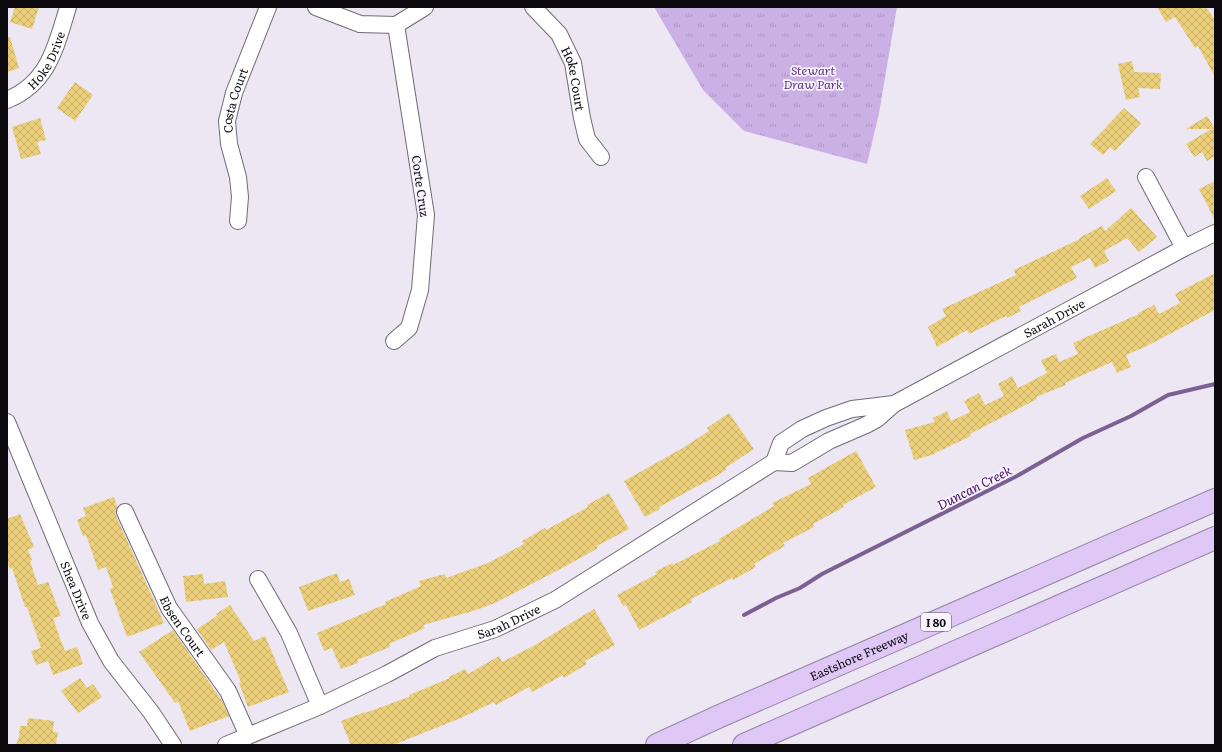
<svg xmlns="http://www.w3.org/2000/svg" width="1222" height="752" font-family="Literata,serif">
<defs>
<pattern id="grass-tufts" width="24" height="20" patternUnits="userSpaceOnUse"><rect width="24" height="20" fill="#cbb0e5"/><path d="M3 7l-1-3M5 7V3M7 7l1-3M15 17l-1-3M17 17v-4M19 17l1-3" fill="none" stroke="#ad96c3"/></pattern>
<pattern id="building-cross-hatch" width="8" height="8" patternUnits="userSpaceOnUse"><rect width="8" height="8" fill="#ebcf7a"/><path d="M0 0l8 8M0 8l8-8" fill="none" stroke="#c8b068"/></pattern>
</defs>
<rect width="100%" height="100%" fill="#ede6f3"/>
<!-- grass -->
<path fill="url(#grass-tufts)" d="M 654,7 L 897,7 L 879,113 L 867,164 L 744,131 L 703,90 Z"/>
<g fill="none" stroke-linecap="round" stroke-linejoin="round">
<!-- stream -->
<path stroke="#7b6193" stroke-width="4" d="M 744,615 L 776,598 L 800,588 L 822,574 L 1017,476 L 1083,438 L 1131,416 L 1168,395 L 1215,384"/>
</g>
<!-- building -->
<path fill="url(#building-cross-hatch)" d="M 15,7 L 39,7 L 32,29 L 10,22 Z
M 1157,7 L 1206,7 L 1215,20 L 1215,77 L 1198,46 L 1195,48 L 1175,17 L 1166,22 Z
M 7,37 L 10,37 L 19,68 L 7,72 Z
M 1132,61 L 1134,72 L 1161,73 L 1160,89 L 1138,88 L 1140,97 L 1126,100 L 1118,64 Z
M 75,82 L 93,95 L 75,121 L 57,108 Z
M 1124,108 L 1141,123 L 1115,151 L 1110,147 L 1103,155 L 1090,144 Z
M 1207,116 L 1214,127 L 1215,126 L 1215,156 L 1207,161 L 1202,152 L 1194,157 L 1186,144 L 1211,129 L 1186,129 Z
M 40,118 L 46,140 L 37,142 L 41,154 L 21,159 L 12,127 Z
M 1107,178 L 1116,191 L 1089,209 L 1080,196 Z
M 1215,181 L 1215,220 L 1199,189 Z
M 1131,208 L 1157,237 L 1139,252 L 1127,238 L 1104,251 L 1109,261 L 1095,268 L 1090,258 L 1071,267 L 1077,278 L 1019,307 L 1021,311 L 1007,318 L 1006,316 L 969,334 L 967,330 L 937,347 L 928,327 L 946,316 L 942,309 L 1016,275 L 1014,270 L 1080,239 L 1079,238 L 1102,226 L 1105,231 Z
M 1215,273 L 1215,310 L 1147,346 L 1126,355 L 1131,367 L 1117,373 L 1112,362 L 1065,383 L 1066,385 L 1036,397 L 1037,399 L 970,434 L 971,436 L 935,453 L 935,454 L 914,460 L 905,430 L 935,422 L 933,418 L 947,411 L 951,421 L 970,412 L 964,401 L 979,393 L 985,405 L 1004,396 L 998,384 L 1012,376 L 1018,388 L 1047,373 L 1041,360 L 1056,354 L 1059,362 L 1078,354 L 1073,343 L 1139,314 L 1138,313 L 1154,305 L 1159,314 L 1180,303 L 1175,294 Z
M 729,413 L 754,449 L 725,468 L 726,470 L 705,483 L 705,482 L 659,507 L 660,509 L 645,517 L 624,481 L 681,449 L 709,431 L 707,428 Z
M 856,451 L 876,487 L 843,505 L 844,507 L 813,524 L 814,527 L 783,543 L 785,546 L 754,564 L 756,567 L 733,580 L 732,578 L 691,599 L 692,602 L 639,630 L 626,605 L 623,606 L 617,595 L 657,574 L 655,572 L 672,563 L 673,565 L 720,541 L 719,539 L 774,506 L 772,503 L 811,484 L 808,478 Z
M 609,493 L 629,529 L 597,546 L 598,548 L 566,566 L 495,603 L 473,611 L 423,625 L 425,628 L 389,644 L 390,647 L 357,660 L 358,663 L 341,669 L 332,648 L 324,651 L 317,633 L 386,604 L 385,602 L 421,586 L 419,581 L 445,574 L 446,578 L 488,563 L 524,544 L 522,541 L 545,528 L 546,530 L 588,507 L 587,505 Z
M 114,497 L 117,507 L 116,512 L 116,516 L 164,623 L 127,637 L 110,589 L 113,587 L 106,567 L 98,570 L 86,535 L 83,536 L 77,520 L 86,516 L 83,508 Z
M 20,514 L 34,547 L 28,550 L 32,560 L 30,561 L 38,585 L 48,582 L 61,616 L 53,618 L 61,641 L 65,651 L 77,647 L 83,664 L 53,675 L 48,661 L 36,665 L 31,651 L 41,648 L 27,607 L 25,607 L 12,568 L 10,569 L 7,561 L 7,519 Z
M 337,573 L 340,582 L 349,579 L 355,595 L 308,611 L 299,587 Z
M 203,574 L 204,584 L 225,581 L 228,597 L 186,602 L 183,576 Z
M 230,605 L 254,641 L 265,636 L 289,692 L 248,707 L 239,683 L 241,682 L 224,642 L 211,650 L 197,629 L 217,616 L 216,614 Z
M 594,609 L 615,645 L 585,661 L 587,664 L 564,678 L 563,675 L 532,692 L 529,687 L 496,705 L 494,702 L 461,718 L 393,745 L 351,745 L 341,721 L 365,712 L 365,713 L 409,697 L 409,695 L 450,678 L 449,677 L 465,669 L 468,674 L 499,656 L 502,662 L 535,645 Z
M 173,630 L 222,701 L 229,716 L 190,731 L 178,701 L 175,703 L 139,652 Z
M 80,678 L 87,688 L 93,684 L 102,697 L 78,713 L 61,691 Z
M 28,718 L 54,721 L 53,732 L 58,732 L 56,745 L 16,745 L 19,737 L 20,726 L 27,726 Z"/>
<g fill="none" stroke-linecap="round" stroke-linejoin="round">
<defs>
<g id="minor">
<path d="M 316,7 L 360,24 L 396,25"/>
<path id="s1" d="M 533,7 L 559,34 L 573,63 L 582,118 L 587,139 L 601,157"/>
<path d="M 396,25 L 425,7"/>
<path id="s2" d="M 7,100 C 49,83 56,46 68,7"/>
<path d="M 1146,177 L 1184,248"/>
<path id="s3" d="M 238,221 L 240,197 L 238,177 L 229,144 L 227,121 L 234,93 L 268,7"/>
<path d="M 394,341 L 409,328 L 420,290 L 426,215 L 396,25"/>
<path id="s4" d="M 894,404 L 852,409 L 826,418 L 802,429 L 781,443 L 774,462 L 792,463 L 829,441 L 866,425 L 877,419 L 894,404 L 1184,248 L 1215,233"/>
<path id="s5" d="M 7,422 L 90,623 L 111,661 L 151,712 L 173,745"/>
<path id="s6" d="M 125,512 L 169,608 L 228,691 L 248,736"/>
<path d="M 258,579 L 289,633 L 320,706"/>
<path id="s7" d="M 226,745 L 320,706 L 387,674 L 435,648 L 495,629 L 555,600 L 774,462"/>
</g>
<g id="highway">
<path id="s8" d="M 657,745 L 720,716 L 1215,500"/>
<path d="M 744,745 L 1215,538"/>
</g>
</defs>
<!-- minor casing -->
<use href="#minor" stroke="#706b76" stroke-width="18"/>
<!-- highway casing -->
<use href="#highway" stroke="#9585a5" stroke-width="24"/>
<!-- minor -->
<use href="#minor" stroke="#fff" stroke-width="16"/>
<!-- highway -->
<use href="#highway" stroke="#dfc7f6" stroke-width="22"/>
</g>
<g text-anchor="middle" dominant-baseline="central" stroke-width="3.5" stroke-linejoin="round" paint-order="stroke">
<!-- shield labels -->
<rect fill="#f9f4ff" stroke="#535057" stroke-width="1" x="921" y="613" width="30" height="18" rx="3"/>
<g font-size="11" font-weight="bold" fill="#0c0a0f">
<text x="936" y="622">I 80</text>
</g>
<!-- street labels -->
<g font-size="12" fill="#0c0a0f" stroke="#f9f4ff">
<text stroke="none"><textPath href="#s2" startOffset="58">Hoke Drive</textPath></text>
<text stroke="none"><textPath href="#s1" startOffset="85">Hoke Court</textPath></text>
<text stroke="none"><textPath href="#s3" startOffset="123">Costa Court</textPath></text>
<text transform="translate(421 186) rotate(82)">Corte Cruz</text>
<text stroke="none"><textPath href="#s4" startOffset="460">Sarah Drive</textPath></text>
<text stroke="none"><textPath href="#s5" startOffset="182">Shea Drive</textPath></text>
<text stroke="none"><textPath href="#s7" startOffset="309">Sarah Drive</textPath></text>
<text stroke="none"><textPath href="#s6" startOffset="128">Ebsen Court</textPath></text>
<text stroke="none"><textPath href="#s8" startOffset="221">Eastshore Freeway</textPath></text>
</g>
<!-- park labels -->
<g font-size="12" font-style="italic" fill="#613185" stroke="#f9f4ff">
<text x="813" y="70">Stewart<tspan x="813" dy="14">Draw Park</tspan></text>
</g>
<!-- water labels -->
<g font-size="13" font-style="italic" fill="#451166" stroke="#f9f4ff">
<text transform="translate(974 487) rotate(-27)">Duncan Creek</text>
</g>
</g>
<!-- border -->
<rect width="1222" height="752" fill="none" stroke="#0c0a0f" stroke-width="16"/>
</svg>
